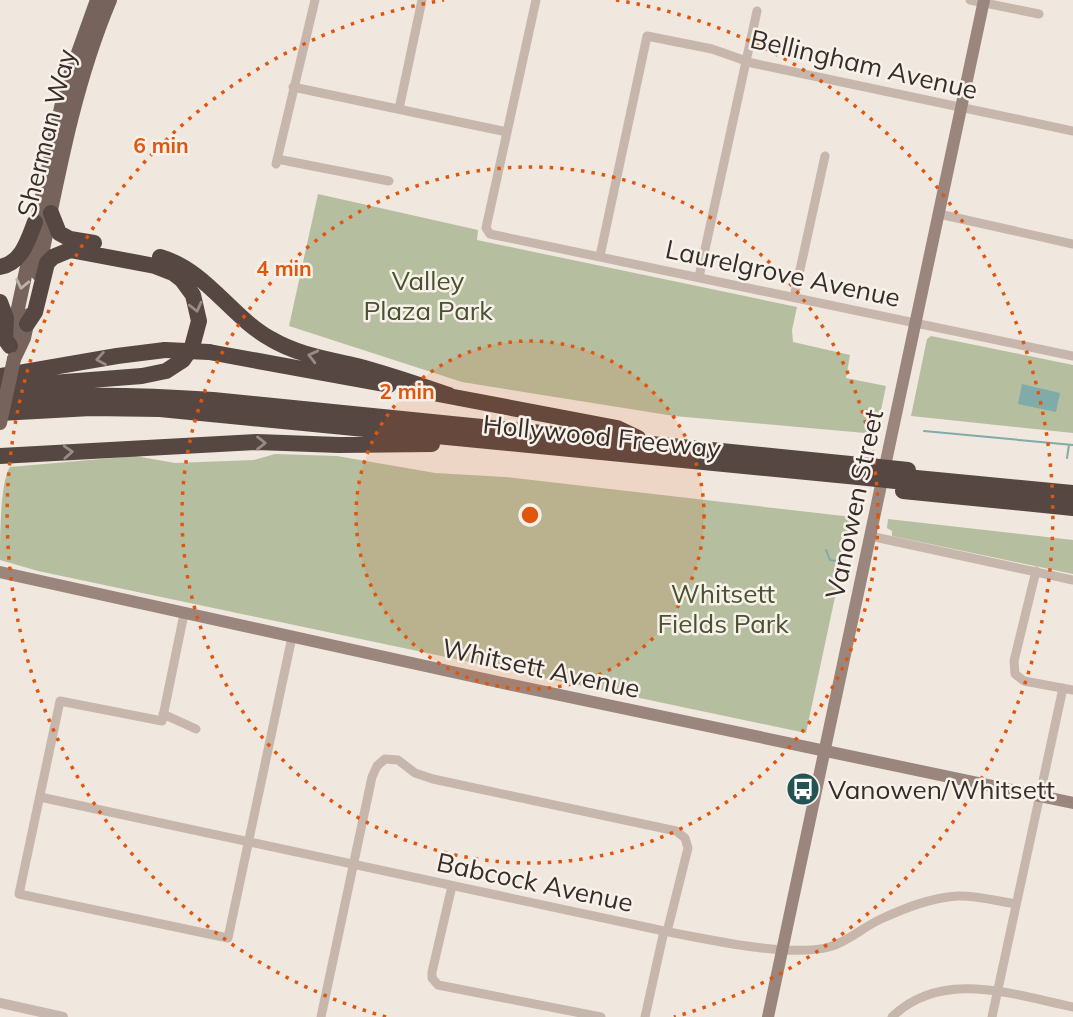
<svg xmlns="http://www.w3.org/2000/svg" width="1073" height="1017" font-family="Mulish,sans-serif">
<rect width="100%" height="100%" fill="#f0e7de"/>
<!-- green -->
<path fill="#b6bea0" d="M 318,194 L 478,230 L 477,240 L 797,307 L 792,330 L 793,342 L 850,355 L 846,378 L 886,386 L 876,434 L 674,416 L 462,382 L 289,326 Z
M 931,336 L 1073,365 L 1073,433 L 911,416 L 927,339 Z
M 275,454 L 337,456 L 435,473 L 505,477 L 852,517 L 806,733 L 38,571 L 0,560 C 0,539 0,481 10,467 L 135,456 L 175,463 L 254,460 Z
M 888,519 L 1073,540 L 1073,574 L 892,536 L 892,531 L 887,528 Z"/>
<!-- water -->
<path fill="#80aba9" d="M 1022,384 L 1060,393 L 1056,412 L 1018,404 Z"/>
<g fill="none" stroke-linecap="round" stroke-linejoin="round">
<!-- stream -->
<path stroke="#80aba9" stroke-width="2" d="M 924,431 L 1073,445
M 1067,458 L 1069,445
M 826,550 L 830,560 L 850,564"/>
<!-- minor -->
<path stroke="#c7b6ab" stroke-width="9" d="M 536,0 L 486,228 L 490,234 L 1073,356
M 970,0 L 1039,14
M 293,87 L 507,132
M 399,109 L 422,0
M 277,159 L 389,181
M 276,164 L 315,0
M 939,214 L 1073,244
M 600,256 L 647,36 L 712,49 L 752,63 L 1073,131
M 699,277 L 757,11
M 794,297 L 825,156
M 870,536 L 1073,580
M 1036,571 L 1014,661 L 1015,674 L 1024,681 L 1073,690
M 184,614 L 162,721 L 60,701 L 19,894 L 228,938 L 292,637
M 163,714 L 196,729
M 40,797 L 664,931 C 706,939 789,958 829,947 C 848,942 863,927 881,919 C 905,908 930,898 957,896 C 976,895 997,901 1016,904
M 452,886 L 432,972 L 432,978 L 438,985 L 601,1017
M 321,1017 L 372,777 L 377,766 L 385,759 L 398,760 L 415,773 L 433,779 L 676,831 L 685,838 L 688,848 L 667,932
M 645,1017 L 664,931
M 892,1017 C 942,968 1014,995 1073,1007
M 992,1017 L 1063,688"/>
<!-- tertiary -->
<path stroke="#c7b6ab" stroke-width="10" d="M 0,1003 L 63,1017"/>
<!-- secondary -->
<path stroke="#9b867d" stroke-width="12" d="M 0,572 L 498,682 L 1073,803
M 768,1017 L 984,0"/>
<!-- primary -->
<path stroke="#76635c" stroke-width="14" d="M 38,274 C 57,182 73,88 110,0
M 11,341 L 65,89 L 97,0
M 14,359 L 24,338 L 29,315"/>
<!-- motorway -->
<path stroke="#564742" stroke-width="16" d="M 51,213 L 59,233 L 70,239 L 94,243
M 160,257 C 206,270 231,317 271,339 C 298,355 328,359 357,366 C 388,374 419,385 449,395
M 0,267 C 22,263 28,240 35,222
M 0,302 L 6,318 L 5,339 L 10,346
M 209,352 L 389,385
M 0,376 L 117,356 L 165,350
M 0,387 L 142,376 L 166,371 L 183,360 L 192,347 L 199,321 L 193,295 L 182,280 L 173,273 L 155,266 L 70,250 L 53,257 L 47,263 L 35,312 L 27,324
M 438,394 L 617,428 L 638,438
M 0,400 C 72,393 142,395 213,400 L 860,465
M 0,413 L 91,408 L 160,409 L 858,477
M 0,456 L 257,442 L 339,445 L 432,444
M 906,477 L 1073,493
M 903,491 L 1073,508"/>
<!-- primary-bridge -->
<path stroke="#76635c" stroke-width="14" d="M 0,423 L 14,359"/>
<!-- motorway-bridge -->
<path stroke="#564742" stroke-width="16" d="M 165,350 L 209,352
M 860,465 L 908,470
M 858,477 L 905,482"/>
</g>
<!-- one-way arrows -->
<defs><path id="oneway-chevron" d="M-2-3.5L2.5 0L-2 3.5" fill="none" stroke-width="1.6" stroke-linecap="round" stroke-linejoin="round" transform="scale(1.75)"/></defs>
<use stroke="#beb1aa" href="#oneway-chevron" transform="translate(22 284) rotate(102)"/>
<g stroke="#978b85">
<use href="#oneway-chevron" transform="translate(196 307) rotate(76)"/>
<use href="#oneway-chevron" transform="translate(313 356) rotate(-166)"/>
<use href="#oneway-chevron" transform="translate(101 359) rotate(170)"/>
<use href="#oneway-chevron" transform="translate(261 443)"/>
<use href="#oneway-chevron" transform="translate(68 452) rotate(-3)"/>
</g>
<!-- distance rings -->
<circle cx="530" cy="515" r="174" fill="#df570e" fill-opacity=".12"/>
<g fill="none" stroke="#df570e" stroke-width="3.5" stroke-dasharray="3.5 7">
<circle cx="530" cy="515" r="174"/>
<circle cx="530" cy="515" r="348"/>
<path d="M386 1017A522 522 0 0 1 444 0M616 0A522 522 0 0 1 674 1017"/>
</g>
<!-- icons -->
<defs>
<symbol id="bus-disc" viewBox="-11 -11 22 22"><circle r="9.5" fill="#235353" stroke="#f8f1ea"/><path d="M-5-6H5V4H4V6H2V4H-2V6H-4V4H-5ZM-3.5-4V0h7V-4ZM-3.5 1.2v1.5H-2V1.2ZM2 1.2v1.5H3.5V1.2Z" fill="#fff"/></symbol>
</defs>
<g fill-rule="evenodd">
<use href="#bus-disc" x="784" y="770" width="38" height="38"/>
</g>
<g text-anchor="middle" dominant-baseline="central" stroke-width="5" stroke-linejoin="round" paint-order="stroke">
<!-- street labels -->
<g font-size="26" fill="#362d2a" stroke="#f8f1ea">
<text transform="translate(864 64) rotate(13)">Bellingham Avenue</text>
<text transform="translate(46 133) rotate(-76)">Sherman Way</text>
<text transform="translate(783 273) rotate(12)">Laurelgrove Avenue</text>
<text transform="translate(602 436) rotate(6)">Hollywood Freeway</text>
<text transform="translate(854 504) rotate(-78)">Vanowen Street</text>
<text transform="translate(541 668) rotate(12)">Whitsett Avenue</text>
<text transform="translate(535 882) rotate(12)">Babcock Avenue</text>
</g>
<!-- park labels -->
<g font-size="26" fill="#485230" stroke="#f8f1ea">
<text x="428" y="280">Valley<tspan x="428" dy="30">Plaza Park</tspan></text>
<text x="723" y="593">Whitsett<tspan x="723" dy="30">Fields Park</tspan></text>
</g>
<!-- poi labels -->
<g font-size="26" fill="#362d2a" stroke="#f8f1ea" text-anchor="start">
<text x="828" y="789">Vanowen/Whitsett</text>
</g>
</g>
<circle cx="530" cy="515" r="10" fill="#df570e" stroke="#f8f1ea" stroke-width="3.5"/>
<g font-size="21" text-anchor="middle" font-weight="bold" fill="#df570e" stroke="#f8f1ea" stroke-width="5" stroke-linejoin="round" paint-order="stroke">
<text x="161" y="153">6 min</text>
<text x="284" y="276">4 min</text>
<text x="407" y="399">2 min</text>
</g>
</svg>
